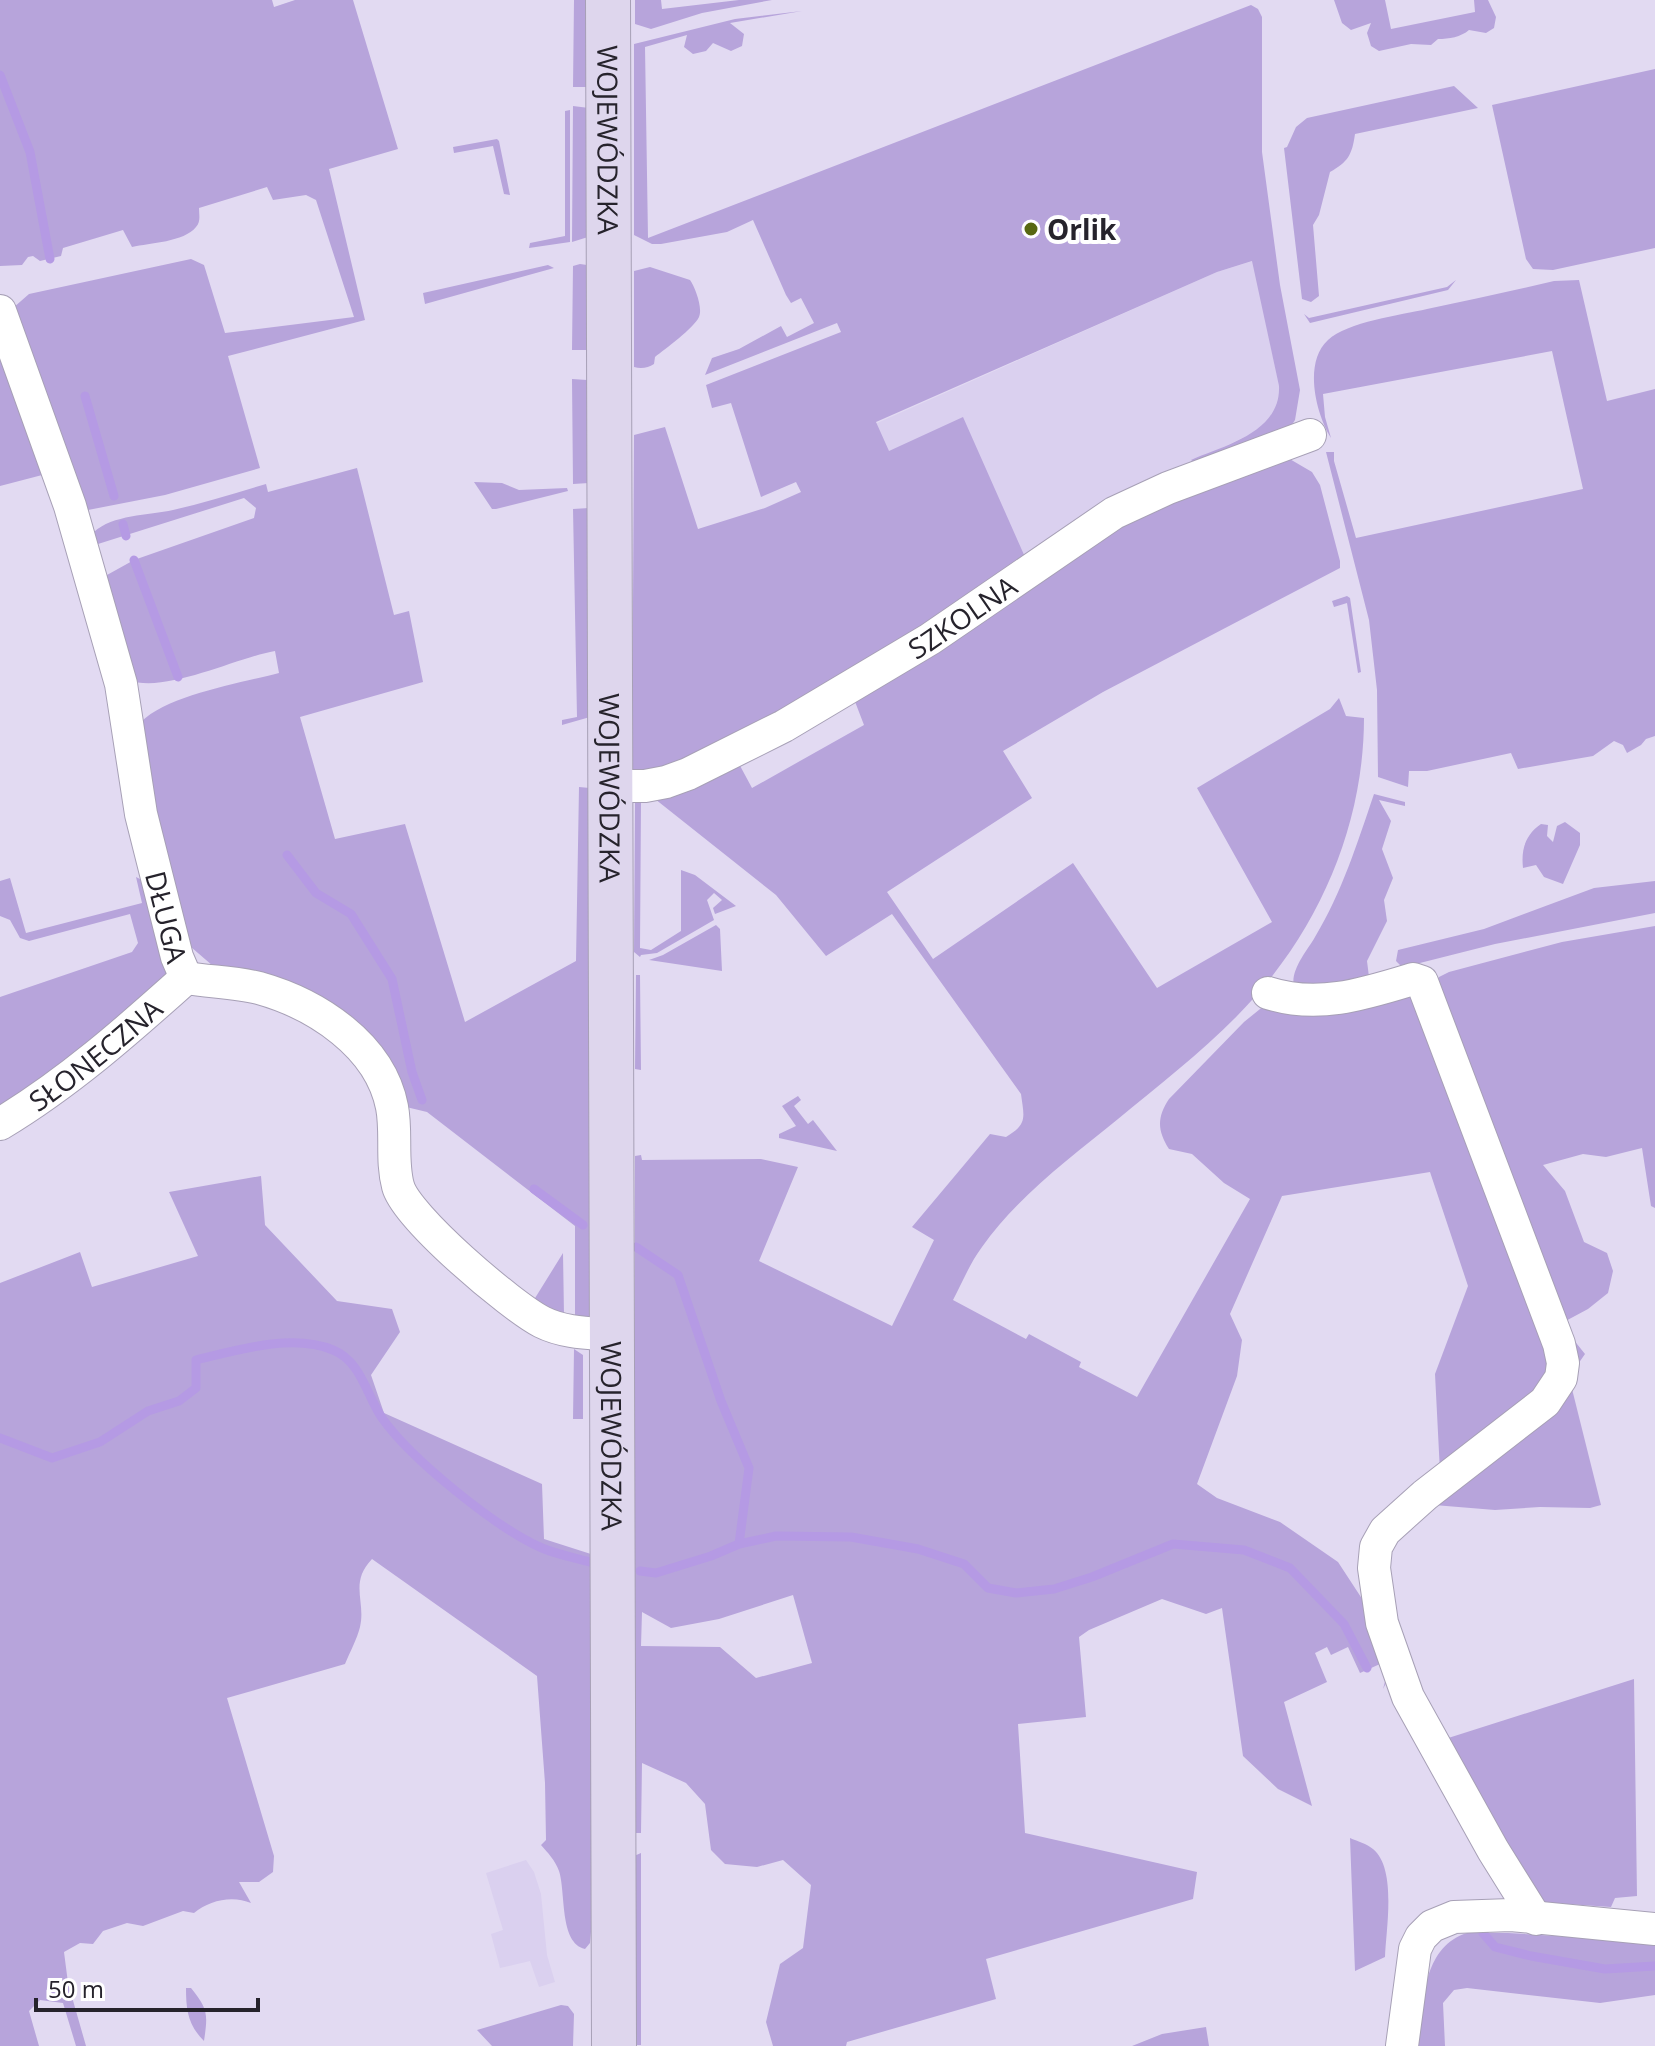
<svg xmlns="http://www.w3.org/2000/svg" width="1655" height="2046" font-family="'Open Sans',sans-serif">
<rect width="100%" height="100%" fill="#e2daf2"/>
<!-- built -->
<path fill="#dad0ef" d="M 1253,261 L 1279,386 L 1280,402 L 1269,419 L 1255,432 L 1107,502 L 1014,564 L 838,560 L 787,463 L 1217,272 Z
M 526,1860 L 534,1872 L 541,1894 L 547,1955 L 555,1982 L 539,1987 L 530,1961 L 500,1968 L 491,1934 L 503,1930 L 486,1873 Z"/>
<!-- green -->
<path fill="#b7a4db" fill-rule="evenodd" d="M 0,0 L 272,0 L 274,7 L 295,0 L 353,0 L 398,149 L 329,169 L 365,320 L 228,356 L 260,468 L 165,495 L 88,510 L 13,308 L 29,294 L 191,259 L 204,265 L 225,333 L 354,317 L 316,200 L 306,195 L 273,200 L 267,187 L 199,208 C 199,214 201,222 196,227 C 184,242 150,243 132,247 L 123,230 L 63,248 L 61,256 L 40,261 L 33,256 L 28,257 L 22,265 L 0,266 Z
M 574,0 L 590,0 L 589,87 L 573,87 Z
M 635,0 L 661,0 L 662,9 L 739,0 L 772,0 L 702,13 L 651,29 L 635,24 Z
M 1334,0 L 1385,0 L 1391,29 L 1475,12 L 1474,0 L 1488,0 L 1496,17 L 1494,28 L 1486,33 L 1469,30 C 1461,37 1449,39 1438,39 L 1431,45 L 1411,44 L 1379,51 L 1371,46 L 1367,33 L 1371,23 L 1351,30 L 1342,23 Z
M 1251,5 L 1258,9 L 1262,17 L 1262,152 L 1280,285 L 1300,390 L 1295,420 L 1288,431 L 1199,466 L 1191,460 C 1226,445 1281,432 1279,386 L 1252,261 L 1217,272 L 876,422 L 889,451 L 963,417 L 1025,557 L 920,630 L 689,764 L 632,772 L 634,435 L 665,427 L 698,529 L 765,508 L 801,492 L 796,482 L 761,497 L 731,403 L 712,408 L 706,385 L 841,332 L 837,323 L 705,375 L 712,358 L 739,349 L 781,326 L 787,337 L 814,323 L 801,298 L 791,303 L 786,295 L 753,220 L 727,232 L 661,244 L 652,244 L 634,235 L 634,44 L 735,19 L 802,11 L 730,23 L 744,34 L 742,46 L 731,51 L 713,43 L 706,51 L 693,54 L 684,47 L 687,35 L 645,47 L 648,238 Z
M 1655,69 L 1655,248 L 1553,270 L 1533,269 L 1526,259 L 1492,105 Z
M 1454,86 L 1478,108 L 1355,134 C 1352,155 1348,162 1330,172 L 1319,215 L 1313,225 L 1319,296 L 1311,302 L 1302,299 L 1284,148 L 1287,147 L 1296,127 L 1307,118 Z
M 573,106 L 589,108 L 588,237 L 572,242 Z
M 570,110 L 570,242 L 529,248 L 530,243 L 565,236 L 565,111 Z
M 497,139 L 499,141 L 510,195 L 504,194 L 493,146 L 454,153 L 453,147 Z
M 580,264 L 587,265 L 586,350 L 572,350 L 573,266 Z
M 548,265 L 554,268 L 425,304 L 423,293 Z
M 650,267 L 690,280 C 695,287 703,308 699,317 C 694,328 665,349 655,357 L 654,364 C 648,368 641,369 634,367 L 634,271 Z
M 1456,280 L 1448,290 L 1310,323 L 1304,314 L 1309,318 L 1447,287 Z
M 1579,280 L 1607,401 L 1655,389 L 1655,736 L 1646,739 L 1641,745 L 1627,753 L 1623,745 L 1614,741 L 1593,756 L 1518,769 L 1511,753 L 1427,771 L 1409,771 L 1408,787 L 1378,777 L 1377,690 L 1369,620 L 1326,452 L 1334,452 L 1334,461 L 1356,538 L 1583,489 L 1552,351 L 1323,394 L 1325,417 L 1331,438 C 1316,414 1303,363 1328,340 C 1347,322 1401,315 1427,309 C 1469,300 1512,291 1554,281 Z
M 0,345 L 46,474 L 0,486 Z
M 572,379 L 587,380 L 589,483 L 573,484 Z
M 1288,458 L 1312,472 L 1320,485 L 1340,561 L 1340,568 L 1103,692 L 1003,751 L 1032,798 L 887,892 L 933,959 L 1073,863 L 1157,988 L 1272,922 L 1197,788 L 1330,709 L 1339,698 L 1346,716 L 1364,718 C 1364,811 1330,902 1273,975 C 1231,1030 1171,1075 1118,1119 C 1070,1158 1018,1196 982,1247 C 970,1263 962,1283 953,1300 L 1026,1339 L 1029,1334 L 1081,1362 L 1079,1367 L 1137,1397 L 1250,1199 L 1224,1183 L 1192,1154 L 1169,1149 C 1157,1130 1157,1117 1169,1099 L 1244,1022 L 1265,1005 L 1415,986 L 1552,1343 L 1547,1388 L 1440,1472 L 1435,1374 L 1468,1286 L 1430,1172 L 1282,1196 L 1230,1314 L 1242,1340 L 1237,1376 L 1197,1484 L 1217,1498 L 1280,1522 L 1338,1562 L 1372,1614 L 1390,1675 L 1383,1689 L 1386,1678 L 1380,1664 L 1360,1673 L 1348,1647 L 1331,1655 L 1327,1647 L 1315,1653 L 1327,1682 L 1284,1702 L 1312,1806 L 1278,1789 L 1243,1756 L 1222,1608 L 1206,1614 L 1162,1599 L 1089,1630 L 1079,1637 L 1086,1717 L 1018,1724 L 1025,1833 L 1197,1872 L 1193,1899 L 986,1959 L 996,1999 L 847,2042 L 846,2046 L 773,2046 L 766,2022 L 780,1964 L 803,1948 L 811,1885 L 783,1860 L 757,1867 L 725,1864 L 711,1850 L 705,1804 L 686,1783 L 642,1763 L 641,1833 L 633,1833 L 635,1156 L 641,1155 L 642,1160 L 761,1159 L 798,1167 L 759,1261 L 892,1326 L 934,1240 L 912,1227 L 990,1134 L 1006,1137 C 1028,1124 1024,1117 1021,1094 L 892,914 L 826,956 L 776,895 L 655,799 L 738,762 L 752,788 L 864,725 L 854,699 L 1113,524 ZM 793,1595 L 812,1663 L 756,1678 L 720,1647 L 641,1646 L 642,1612 L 671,1628 L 719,1619 Z
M 357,468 L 394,615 L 409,611 L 423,682 L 300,717 L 335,839 L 405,824 L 465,1022 L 576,961 L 579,787 L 590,788 L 589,1321 L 575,1319 L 575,1226 L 427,1112 L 402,1106 L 381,1069 L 220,972 L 184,941 L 174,920 L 141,722 C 168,695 241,683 279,673 L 275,651 C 235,658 166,694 128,680 L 105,592 L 107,575 L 134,560 L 254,518 L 256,508 L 244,498 L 98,544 L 94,532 C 112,515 149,515 173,510 C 204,503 235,493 266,484 L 268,492 Z
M 474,482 L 502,483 L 519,490 L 567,488 L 568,491 L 496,509 L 492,509 Z
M 589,508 L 590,717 L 562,725 L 562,720 L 577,717 L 573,509 Z
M 1347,596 L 1350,598 L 1361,672 L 1358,673 L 1347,603 L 1334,607 L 1332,601 Z
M 1374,794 L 1405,802 L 1405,806 L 1379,800 L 1391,821 L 1382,849 L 1393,878 L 1384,900 L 1387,921 L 1367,961 L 1369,977 L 1401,966 L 1396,961 L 1398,950 L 1484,929 L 1594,888 L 1655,881 L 1655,913 L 1495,944 L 1408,966 L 1367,980 L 1294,987 C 1290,970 1307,951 1315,937 C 1342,892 1357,844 1374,794 Z
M 641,800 L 640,948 L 651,950 L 681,931 L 681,870 L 695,875 L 736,906 L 715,914 L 713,908 L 722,900 L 714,893 L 707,900 L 714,920 L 657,953 L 641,955 L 640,957 L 634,952 L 635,802 Z
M 1565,822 L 1580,833 L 1580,845 L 1563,884 L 1544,877 L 1536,865 L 1523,868 C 1521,850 1525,835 1541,824 L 1548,825 L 1547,836 L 1553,842 L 1557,826 Z
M 136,877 L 142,880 L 173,981 L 0,1114 L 0,997 L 132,952 L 138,943 L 130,914 L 29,941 L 20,938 L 10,920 L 0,916 L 0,881 L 10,878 L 26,933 L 142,903 Z
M 716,925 L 720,929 L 722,971 L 649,960 L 663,955 Z
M 1655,926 L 1655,1208 L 1651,1206 L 1642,1148 L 1606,1157 L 1583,1154 L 1543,1165 L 1565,1191 L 1584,1242 L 1607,1253 L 1613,1271 L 1608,1293 L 1588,1309 L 1560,1324 L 1435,986 L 1439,977 L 1449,972 L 1562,942 Z
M 636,975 L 640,975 L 641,1070 L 635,1069 Z
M 798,1096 L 801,1100 L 794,1106 L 808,1124 L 813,1120 L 837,1151 L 779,1138 L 779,1134 L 796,1126 L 782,1106 Z
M 261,1176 L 265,1225 L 337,1301 L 392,1309 L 400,1332 L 371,1375 L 384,1413 L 542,1484 L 544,1539 L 594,1555 L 595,1886 L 590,1943 L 585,1949 C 559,1943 566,1892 559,1871 C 555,1860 548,1853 541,1845 L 546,1840 L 545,1783 L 537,1676 L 372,1559 C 349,1583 366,1601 360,1627 C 357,1639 350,1652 345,1664 L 227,1698 L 274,1856 L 273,1872 L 259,1882 L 239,1882 L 251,1903 C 233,1895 209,1900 194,1913 L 183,1911 L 143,1926 L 127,1923 L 103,1931 L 93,1944 L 80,1943 L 64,1952 L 68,1983 L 86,2046 L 76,2046 L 63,2003 L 40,2000 L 29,2011 L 39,2046 L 0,2046 L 0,1283 L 80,1252 L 92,1287 L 198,1256 L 169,1192 Z
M 563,1253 L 564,1315 L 532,1303 Z
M 1573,1339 L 1585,1354 L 1576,1367 L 1571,1385 L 1601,1505 L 1590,1508 L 1540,1507 L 1495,1510 L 1434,1505 L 1548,1409 Z
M 574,1349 L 583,1355 L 583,1419 L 573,1419 Z
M 1634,1679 L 1637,1896 L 1615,1898 L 1611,1907 L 1538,1902 L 1442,1740 Z
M 1350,1838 C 1357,1841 1367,1844 1373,1849 C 1397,1869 1386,1929 1385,1957 L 1355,1971 Z
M 641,1853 L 641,2045 L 634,2045 L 634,1856 Z
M 1467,1933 L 1508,1933 L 1655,1942 L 1655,1995 L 1600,2003 L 1467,1988 L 1454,1990 L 1443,2003 L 1445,2046 L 1418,2046 C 1423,2007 1421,1947 1467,1933 Z
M 186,1988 L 191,1988 C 208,2009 208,2014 204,2041 C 188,2025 186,2010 186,1988 Z
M 561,2005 L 568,2006 L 574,2014 L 573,2046 L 492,2046 L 477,2030 Z
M 1206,2027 L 1209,2046 L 1132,2046 L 1162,2034 Z"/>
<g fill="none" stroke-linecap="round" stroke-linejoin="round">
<!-- stream -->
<path stroke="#b59ae4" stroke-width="9" d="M 0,75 L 30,152 L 50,259
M 85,396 L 114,496
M 123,524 L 126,536
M 134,560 L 178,677
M 287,855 L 316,893 L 351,914 L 392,979 L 412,1072 L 422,1100
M 534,1189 L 583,1225
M 636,1247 L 678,1275 L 721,1401 L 749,1468 L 739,1544
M 0,1438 L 52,1458 L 100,1442 L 148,1411 L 179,1401 L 196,1388 L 196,1360 C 237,1350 293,1333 333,1350 C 361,1361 367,1396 382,1418 C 411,1459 496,1528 542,1548 C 558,1555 577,1558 594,1563
M 640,1571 L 656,1573 L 711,1556 L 739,1544 L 776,1536 L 851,1537 L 918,1549 L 964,1564 L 988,1588 L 1016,1593 L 1054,1589 L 1092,1577 L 1173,1544 L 1244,1550 L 1290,1568 L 1344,1624 L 1367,1668
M 1483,1933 L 1495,1947 L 1531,1956 L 1605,1969 L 1655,1966"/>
<defs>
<g id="street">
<path id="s1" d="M 0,311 L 70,506 L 121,684 L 141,814 L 177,957 L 186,978"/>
<path id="s2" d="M 612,786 L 645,786 L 666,782 L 688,774 L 784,726 L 930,639 L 1114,513 L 1168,488 L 1310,435"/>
<path d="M 186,978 C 210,982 236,982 259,988 C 316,1004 380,1045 392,1107 C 397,1133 391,1160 398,1186 C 406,1217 511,1306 542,1322 C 564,1333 589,1333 613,1335"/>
<path d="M 1268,993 C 1318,1009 1364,994 1413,979 L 1422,982 L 1559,1344 L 1563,1363 L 1561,1378 L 1545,1402 L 1425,1495 L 1385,1531 L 1376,1547 L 1374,1568 L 1382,1623 L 1408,1697 L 1493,1850 L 1536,1919"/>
<path id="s3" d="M 0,1124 C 68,1083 127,1031 186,978"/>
<path d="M 1402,2046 L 1415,1949 L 1421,1937 L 1432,1926 L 1454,1917 L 1511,1915 L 1655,1929"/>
</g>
<g id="secondary">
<path id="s4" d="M 608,0 L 614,2046"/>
</g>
</defs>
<!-- street casing -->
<use href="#street" stroke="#a7a0b6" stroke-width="34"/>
<!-- secondary casing -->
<use href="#secondary" stroke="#a7a0b6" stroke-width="46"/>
<!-- street -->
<use href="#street" stroke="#fff" stroke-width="32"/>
<!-- secondary -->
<use href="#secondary" stroke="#ded6ed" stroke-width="44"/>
</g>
<!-- markers -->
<circle fill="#586812" stroke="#fff" stroke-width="3" cx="1031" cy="229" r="8"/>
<g text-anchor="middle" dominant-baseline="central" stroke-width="8" stroke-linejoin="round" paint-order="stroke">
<!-- street labels -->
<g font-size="28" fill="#26232c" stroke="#fff">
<text stroke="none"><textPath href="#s4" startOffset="140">WOJEWÓDZKA</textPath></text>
<text stroke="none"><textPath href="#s2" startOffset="394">SZKOLNA</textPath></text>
<text stroke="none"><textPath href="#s4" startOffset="788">WOJEWÓDZKA</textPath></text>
<text stroke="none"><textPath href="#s1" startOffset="630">DŁUGA</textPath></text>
<text stroke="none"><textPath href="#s3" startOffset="118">SŁONECZNA</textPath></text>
<text stroke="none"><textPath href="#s4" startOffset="1436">WOJEWÓDZKA</textPath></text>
</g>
<!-- poi labels -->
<g font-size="28" font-weight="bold" fill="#26232c" stroke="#fff" text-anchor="start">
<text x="1047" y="229">Orlik</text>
</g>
</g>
<!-- scale -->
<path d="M36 1998v12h222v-12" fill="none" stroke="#26232c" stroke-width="4"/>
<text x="48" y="1998" font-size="24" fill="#26232c" stroke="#ffffff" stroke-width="6" paint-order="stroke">50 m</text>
</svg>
